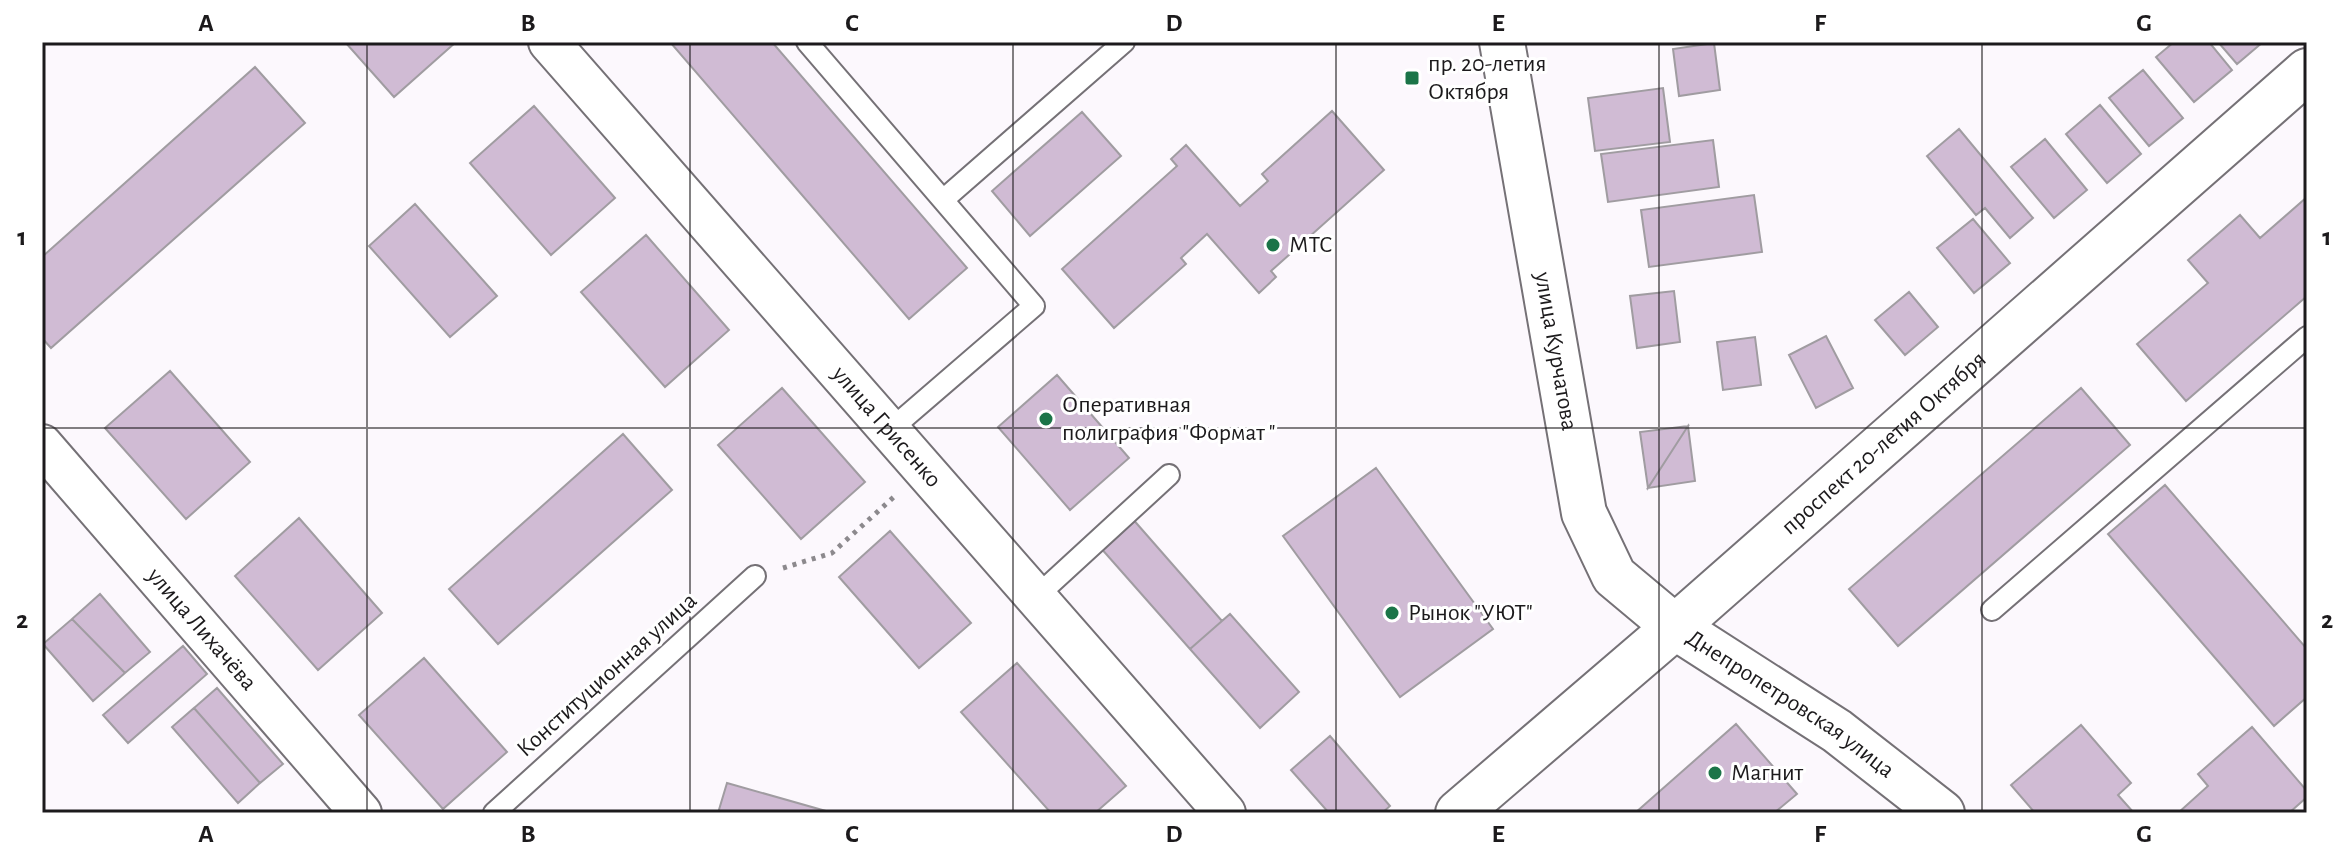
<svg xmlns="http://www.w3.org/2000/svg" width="2349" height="855" font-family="'Alegreya Sans',sans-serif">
<rect width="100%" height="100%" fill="#fcf8fd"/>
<!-- building -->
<path fill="#d0bbd4" stroke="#a09ca1" stroke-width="2" d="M 345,42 L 456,42 L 394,97 Z
M 670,42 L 772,42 L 967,268 L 909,319 Z
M 2174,42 L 2209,42 L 2232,70 L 2194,102 L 2156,57 Z
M 2218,42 L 2263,42 L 2237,64 Z
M 1714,43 L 1720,90 L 1679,96 L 1673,49 Z
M 255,67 L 305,123 L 51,348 L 42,338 L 42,257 Z
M 2143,70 L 2183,118 L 2149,146 L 2109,98 Z
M 1663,88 L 1670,142 L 1595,151 L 1588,98 Z
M 2100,105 L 2141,154 L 2107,183 L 2066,134 Z
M 534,106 L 615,198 L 551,255 L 470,163 Z
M 1332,111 L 1384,170 L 1271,271 L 1276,277 L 1259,293 L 1207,234 L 1181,258 L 1186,264 L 1114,328 L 1062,269 L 1177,166 L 1171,159 L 1186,145 L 1240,206 L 1268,181 L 1262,174 Z
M 1082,112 L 1121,156 L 1030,236 L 992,191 Z
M 1959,129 L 2033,218 L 2010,238 L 1985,208 L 1976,215 L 1927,156 Z
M 2045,139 L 2087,190 L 2054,218 L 2011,167 Z
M 1713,140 L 1719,187 L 1608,202 L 1601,154 Z
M 1754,195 L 1762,252 L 1649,267 L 1641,210 Z
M 2307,197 L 2307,296 L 2186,401 L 2137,344 L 2208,283 L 2188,260 L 2240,215 L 2260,238 Z
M 415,204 L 497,296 L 450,337 L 369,246 Z
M 1973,219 L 2010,263 L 1974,293 L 1937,248 Z
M 646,235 L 729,330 L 665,387 L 581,292 Z
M 1674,291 L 1680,342 L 1637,348 L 1630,296 Z
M 1909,292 L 1938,327 L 1905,355 L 1875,320 Z
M 1826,336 L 1853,388 L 1816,408 L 1789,355 Z
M 1755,337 L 1761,385 L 1723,390 L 1717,342 Z
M 170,371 L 250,462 L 186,519 L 105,428 Z
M 1057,375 L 1129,458 L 1070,510 L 998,427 Z
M 782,388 L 865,482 L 801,539 L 718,445 Z
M 2081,388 L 2130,445 L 1898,646 L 1849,589 Z
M 1688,426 L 1648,488 L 1640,432 Z
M 1688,426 L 1695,481 L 1648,488 Z
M 623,434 L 672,490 L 498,644 L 449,589 Z
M 1376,468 L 1493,629 L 1400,697 L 1283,536 Z
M 2165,485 L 2307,649 L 2307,697 L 2274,726 L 2108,534 Z
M 1124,509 L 1222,621 L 1190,649 L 1092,538 Z
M 299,518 L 382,613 L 318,670 L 235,576 Z
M 890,531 L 971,623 L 919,668 L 839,577 Z
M 100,594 L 150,652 L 125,673 L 72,619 Z
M 1230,614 L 1299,692 L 1260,728 L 1190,649 Z
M 72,619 L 125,673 L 93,701 L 43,644 Z
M 183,646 L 207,674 L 128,743 L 103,715 Z
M 424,658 L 507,752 L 443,809 L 359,715 Z
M 1017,663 L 1126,786 L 1095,813 L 1051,813 L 961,712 Z
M 217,688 L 283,764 L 260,783 L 194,708 Z
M 194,708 L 260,783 L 238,803 L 172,727 Z
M 1736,724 L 1797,794 L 1774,813 L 1635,813 Z
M 2081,725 L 2131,783 L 2118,795 L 2134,813 L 2035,813 L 2011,785 Z
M 2252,727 L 2307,791 L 2307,797 L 2289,813 L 2178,813 L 2208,786 L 2198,774 Z
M 1330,736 L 1390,806 L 1382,813 L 1329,813 L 1291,770 Z
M 727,783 L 833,813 L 718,813 Z"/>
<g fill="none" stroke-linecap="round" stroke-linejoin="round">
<defs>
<path id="lane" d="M 807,42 L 1034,306 L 889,431
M 943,200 L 1124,42
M 1036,597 L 1169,475
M 1992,610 L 2307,337
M 494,813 L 755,576"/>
<g id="street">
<path id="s1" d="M 549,42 L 1225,813"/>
<path id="s2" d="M 42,445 L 361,813"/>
</g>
<g id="secondary">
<path id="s3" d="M 1502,42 L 1584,513 L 1614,576 L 1675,627 L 1837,731 L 1942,813"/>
<path id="s4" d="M 1458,813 L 1675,627 L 2307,71"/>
</g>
</defs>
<!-- lane casing -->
<use href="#lane" stroke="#757176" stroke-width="24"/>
<!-- street casing -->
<use href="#street" stroke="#757176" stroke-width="44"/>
<!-- secondary casing -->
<use href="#secondary" stroke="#757176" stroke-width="48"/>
<!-- path -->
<path stroke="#8c898d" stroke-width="5" stroke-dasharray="4 6" stroke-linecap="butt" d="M 783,568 L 832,553 L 896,495"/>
<!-- lane -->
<use href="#lane" stroke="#fff" stroke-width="20"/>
<!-- street -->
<use href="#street" stroke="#fff" stroke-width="40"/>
<!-- secondary -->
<use href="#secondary" stroke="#fff" stroke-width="44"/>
</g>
<!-- grid -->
<path fill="none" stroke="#1c1a1c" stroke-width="2" stroke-opacity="0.55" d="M 367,42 L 367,813M 690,42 L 690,813M 1013,42 L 1013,813M 1336,42 L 1336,813M 1659,42 L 1659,813M 1982,42 L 1982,813M 42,428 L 2307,428"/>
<!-- markers -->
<g fill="#1b7448" stroke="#fff" stroke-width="3">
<rect x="1404" y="70" width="16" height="16" rx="4"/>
<circle cx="1273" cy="245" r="8"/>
<circle cx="1046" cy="419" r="8"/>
<circle cx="1392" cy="613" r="8"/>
<circle cx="1715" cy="773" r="8"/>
</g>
<g text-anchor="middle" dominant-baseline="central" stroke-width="6" stroke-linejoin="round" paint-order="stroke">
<!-- poi labels -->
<g font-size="24" fill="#1c1a1c" stroke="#fff" text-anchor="start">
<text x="1428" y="64">пр. 20-летия<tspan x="1428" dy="28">Октября</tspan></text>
<text x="1289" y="245">МТС</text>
<text x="1062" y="405">Оперативная<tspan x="1062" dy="28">полиграфия "Формат "</tspan></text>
<text x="1408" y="613">Рынок "УЮТ"</text>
<text x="1731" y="773">Магнит</text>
</g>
<!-- street labels -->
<g font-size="24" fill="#1c1a1c" stroke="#fff">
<text stroke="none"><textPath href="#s3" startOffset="314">улица Курчатова</textPath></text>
<text stroke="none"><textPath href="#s1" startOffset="512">улица Грисенко</textPath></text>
<text stroke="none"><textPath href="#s4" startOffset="564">проспект 20-летия Октября</textPath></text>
<text stroke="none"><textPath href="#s2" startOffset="244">улица Лихачёва</textPath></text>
<text transform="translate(607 675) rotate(-42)">Конституционная улица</text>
<text stroke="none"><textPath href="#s3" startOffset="766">Днепропетровская улица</textPath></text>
</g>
</g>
<!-- border -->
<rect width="2349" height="855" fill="none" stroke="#ffffff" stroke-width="88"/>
<rect x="44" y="44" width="2261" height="767" fill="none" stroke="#1c1a1c" stroke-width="3"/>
<g font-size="26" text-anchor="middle" font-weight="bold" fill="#1c1a1c">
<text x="206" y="31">A</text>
<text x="528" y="31">B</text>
<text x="852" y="31">C</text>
<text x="1174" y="31">D</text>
<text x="1498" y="31">E</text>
<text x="1820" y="31">F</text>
<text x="2144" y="31">G</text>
<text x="22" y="245">1</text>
<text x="2327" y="245">1</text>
<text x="22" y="628">2</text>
<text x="2327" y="628">2</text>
<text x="206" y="842">A</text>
<text x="528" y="842">B</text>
<text x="852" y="842">C</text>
<text x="1174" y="842">D</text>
<text x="1498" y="842">E</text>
<text x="1820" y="842">F</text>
<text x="2144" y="842">G</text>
</g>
</svg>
